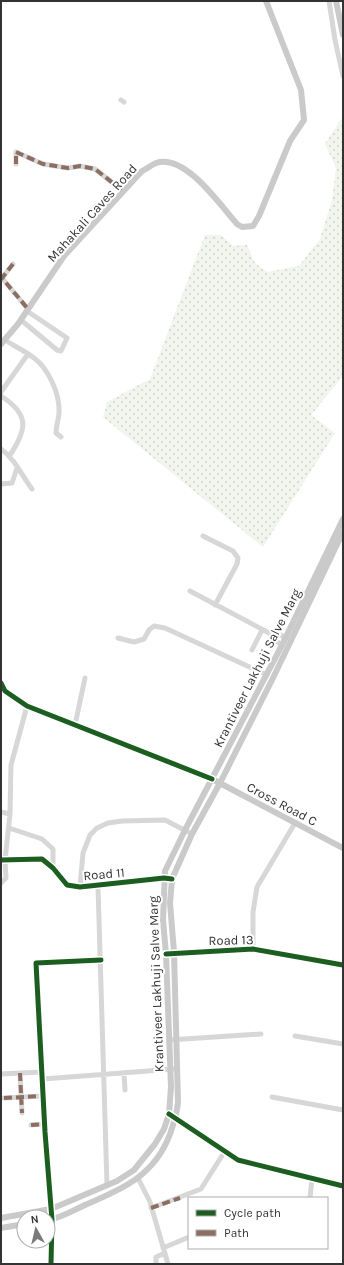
<svg xmlns="http://www.w3.org/2000/svg" width="344" height="1265" font-family="Karla,sans-serif">
<defs>
<pattern id="green-dots" width="8" height="8" patternUnits="userSpaceOnUse"><rect width="8" height="8" fill="#f1f5ed"/><path d="M2 2h.1M6 6h.1" fill="none" stroke="#cfd2cc" stroke-width="1.8" stroke-linecap="round"/></pattern>
</defs>
<rect width="100%" height="100%" fill="#fff"/>
<!-- green -->
<path fill="url(#green-dots)" d="M 341,119 L 343,119 L 343,376 L 311,415 L 335,433 L 263,547 L 103,417 L 107,402 L 150,379 L 205,235 L 221,235 L 233,246 L 247,245 L 255,263 L 267,272 L 299,266 L 320,239 L 332,200 L 336,168 L 325,144 Z"/>
<g fill="none" stroke-linecap="round" stroke-linejoin="round">
<!-- minor -->
<path stroke="#d7d7d7" stroke-width="5" d="M 329,1 L 335,40 L 343,76
M 121,100 L 124,102
M 16,164 L 16,152 L 43,164 L 68,168 L 80,166 L 95,169 L 123,191
M 13,264 L 2,278 L 28,309
M 21,320 L 57,350 L 61,351 L 67,338 L 27,311
M 5,340 C 14,346 25,351 34,358 C 48,368 60,394 59,412 C 59,420 56,424 56,433 L 61,437
M 1,392 L 28,354
M 1,396 C 29,414 28,428 10,455
M 1,449 C 15,459 22,476 32,489
M 1,484 L 12,483 L 17,468
M 203,536 L 233,551 L 238,558 L 237,564 L 215,605
M 190,591 L 271,634 L 273,639 L 282,645
M 271,634 L 277,633 L 286,638
M 118,638 L 134,642 L 144,639 L 149,630 L 154,626 L 165,628 L 267,675
M 252,650 L 262,630
M 1,683 L 5,691 L 27,706 L 212,779
M 75,725 L 85,678
M 1,812 L 10,814 L 11,765 L 27,706
M 9,828 L 42,839 L 53,849 L 53,868
M 1,860 L 42,859 L 53,868 L 67,885 L 80,887 L 169,879
M 1,883 L 6,878 L 5,860 L 10,814
M 80,887 L 83,853 L 90,835 L 97,828 L 108,823 L 122,821 L 165,820 L 192,834
M 98,887 L 107,1185
M 253,949 L 253,912 L 257,887 L 295,823
M 166,954 L 253,949 L 343,965
M 295,1036 L 343,1044
M 169,1040 L 261,1034
M 20,1073 L 22,1113
M 124,1073 L 125,1090
M 1,1074 L 42,1072
M 43,1079 L 174,1069
M 272,1097 L 343,1110
M 4,1098 L 43,1096
M 169,1114 L 238,1160 L 343,1186
M 31,1125 L 44,1124
M 138,1178 L 150,1202 L 168,1264
M 310,1198 L 312,1179
M 151,1208 L 201,1189 L 225,1151
M 163,1248 L 189,1237
M 51,1264 L 52,1220 L 45,1132 L 36,963 L 101,960
M 156,1264 L 156,1257 L 165,1253"/>
<!-- major -->
<path stroke="#cacaca" stroke-width="6" d="M 336,1 L 343,35
M 1,344 L 18,324 L 64,256 L 142,171 C 147,169 151,165 156,163 C 185,153 220,205 237,224 L 242,227 L 253,226 L 259,216 L 290,141 L 304,120 L 301,90 L 266,1
M 212,779 L 343,848
M 1,1218 L 51,1209 L 117,1181 L 134,1170 L 155,1144 L 164,1129 L 169,1114 L 171,1087 L 166,954 L 163,920 L 165,871 L 185,830 L 282,645 L 343,519
M 48,1220 C 61,1218 74,1210 85,1205 C 123,1189 155,1175 170,1134 C 174,1122 177,1115 178,1102 L 174,952 L 170,903 L 172,879 L 192,834 L 220,783 L 273,678 L 343,532
M 1,1228 L 24,1224"/>
<!-- quiet -->
<path stroke="#8d6e63" stroke-width="4" stroke-dasharray="8 4" stroke-linecap="butt" d="M 16,164 L 16,152 L 43,164 L 68,168 L 80,166 L 95,169 L 123,191
M 13,264 L 2,278 L 28,309
M 20,1073 L 22,1113
M 4,1098 L 43,1096
M 31,1125 L 44,1124
M 151,1208 L 180,1198"/>
<defs>
<path id="cycleway" d="M 1,683 L 5,691 L 27,706 L 212,779
M 1,860 L 42,859 L 53,868 L 67,885 L 80,887 L 164,878 L 172,879
M 166,954 L 253,949 L 343,965
M 169,1114 L 238,1160 L 343,1186
M 51,1264 L 52,1220 L 45,1132 L 36,963 L 101,960"/>
</defs>
<!-- cycleway casing -->
<use href="#cycleway" stroke="#fff" stroke-width="8"/>
<!-- cycleway -->
<use href="#cycleway" stroke="#1b5e20" stroke-width="5"/>
</g>
<g text-anchor="middle" dominant-baseline="central" stroke-width="4" stroke-linejoin="round" paint-order="stroke">
<!-- street labels -->
<g font-size="13" fill="#333" stroke="#fff">
<text transform="translate(92 213) rotate(-48)">Mahakali Caves Road</text>
<text transform="translate(257 668) rotate(-63)">Krantiveer Lakhuji Salve Marg</text>
<text transform="translate(282 804) rotate(28)">Cross Road C</text>
<text transform="translate(104 874) rotate(-5)">Road 11</text>
<text transform="translate(231 940) rotate(-1)">Road 13</text>
<text transform="translate(156 984) rotate(-92)">Krantiveer Lakhuji Salve Marg</text>
</g>
</g>
<!-- border -->
<rect width="344" height="1265" fill="none" stroke="#333333" stroke-width="4"/>
<!-- legend -->
<rect x="188" y="1197" width="140" height="52" fill="#ffffff" stroke="#adadad"/>
<rect x="196" y="1210" width="20" height="6" fill="#1b5e20" stroke="#adadad"/>
<text x="224" y="1217" font-size="12" fill="#333333">Cycle path</text>
<rect x="196" y="1230" width="20" height="6" fill="#8d6e63" stroke="#adadad"/>
<text x="224" y="1237" font-size="12" fill="#333333">Path</text>
<!-- north arrow -->
<g transform="translate(36 1229) rotate(352)"><circle r="19" fill="#ffffff" stroke="#adadad"/>
<path d="M0-3L7 15L0 10L-7 15Z" fill="#7a7a7a"/>
<text y="-6" font-size="11" font-weight="bold" text-anchor="middle" fill="#333333">N</text>
</g>
</svg>
